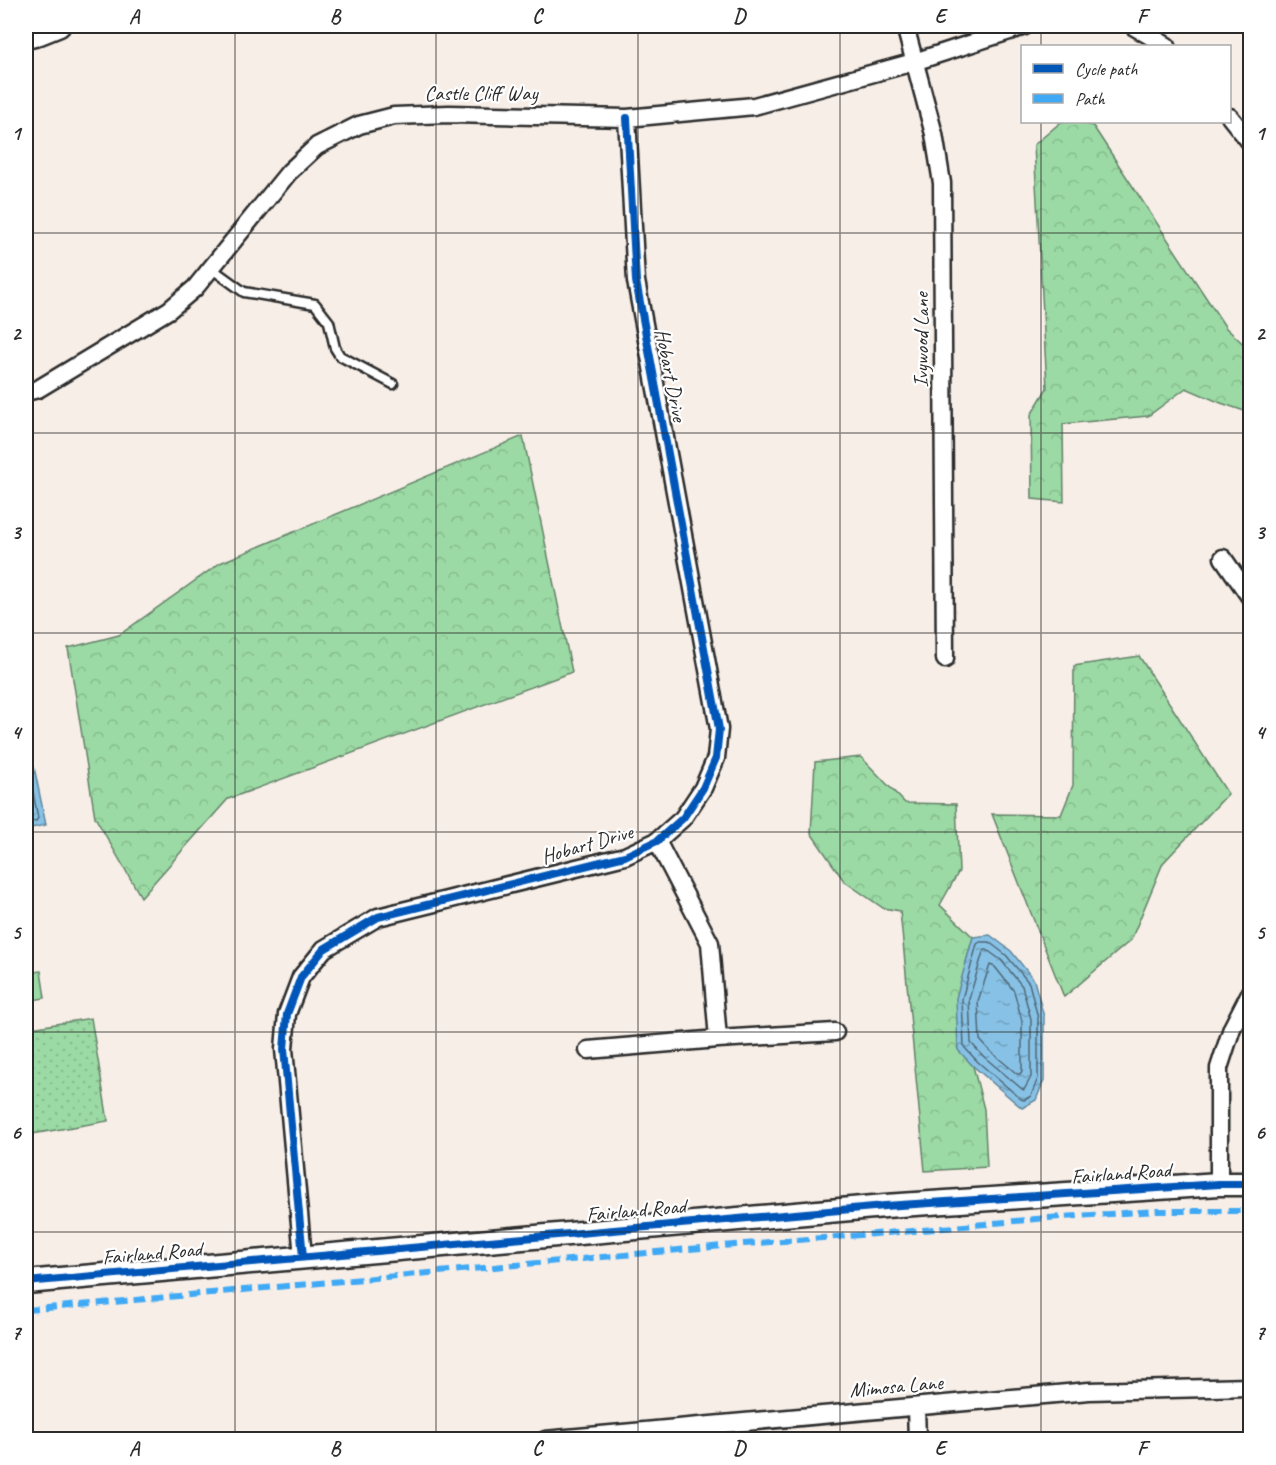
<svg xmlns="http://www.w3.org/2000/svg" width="1276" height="1465" font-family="Caveat,sans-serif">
<defs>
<pattern id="forest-crowns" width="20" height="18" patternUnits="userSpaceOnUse" patternTransform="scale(1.5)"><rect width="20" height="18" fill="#9bdaa4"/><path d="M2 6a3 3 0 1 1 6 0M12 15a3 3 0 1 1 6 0" fill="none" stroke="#86bb8d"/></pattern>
<pattern id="park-dots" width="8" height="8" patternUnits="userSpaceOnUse" patternTransform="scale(1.5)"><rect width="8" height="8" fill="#9bdaa4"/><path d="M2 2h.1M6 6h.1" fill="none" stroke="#86bb8d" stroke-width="1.8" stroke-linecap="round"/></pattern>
<pattern id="water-ripples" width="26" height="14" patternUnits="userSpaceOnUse" patternTransform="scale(1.5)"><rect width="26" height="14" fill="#87c2e6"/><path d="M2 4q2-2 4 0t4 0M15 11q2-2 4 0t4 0" fill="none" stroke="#6f9ebb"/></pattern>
</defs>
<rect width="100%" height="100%" fill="#f7eee7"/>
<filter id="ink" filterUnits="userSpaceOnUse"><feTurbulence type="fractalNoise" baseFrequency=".0167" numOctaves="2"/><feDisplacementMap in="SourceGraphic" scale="12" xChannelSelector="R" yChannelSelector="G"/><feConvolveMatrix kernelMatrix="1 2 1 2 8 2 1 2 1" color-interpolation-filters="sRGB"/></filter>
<g filter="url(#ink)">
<!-- grass -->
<path fill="#9bdaa4" stroke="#638268" stroke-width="1.5" d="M 41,971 L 45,998 L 26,1001 L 26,973 Z"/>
<!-- forest -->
<path fill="url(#forest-crowns)" stroke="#638268" stroke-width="1.5" d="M 1061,122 L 1078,122 L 1093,126 L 1226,328 L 1250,350 L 1250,413 L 1221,403 L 1186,388 L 1148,416 L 1063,424 L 1064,502 L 1032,499 L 1031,415 L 1047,388 L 1034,145 Z
M 523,436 L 572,672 L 228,799 L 141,897 L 95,817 L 68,648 L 119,635 L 220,563 Z
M 1139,656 L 1228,794 L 1163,863 L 1131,940 L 1064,997 L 992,814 L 1061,815 L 1073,785 L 1074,666 Z
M 861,757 L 905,803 L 956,804 L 959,871 L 940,905 L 973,937 L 965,966 L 958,1049 L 973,1066 L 984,1109 L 987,1167 L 925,1171 L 900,911 L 883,908 L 844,881 L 811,833 L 815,762 Z"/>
<!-- park -->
<path fill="url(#park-dots)" stroke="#638268" stroke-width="1.5" d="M 91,1018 L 108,1121 L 26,1135 L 26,1029 Z"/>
<!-- water -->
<path fill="url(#water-ripples)" stroke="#62869b" stroke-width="1.5" d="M 34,767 L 46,825 L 26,829 L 26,769 Z
M 990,935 L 1011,951 L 1034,980 L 1044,1017 L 1044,1080 L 1036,1100 L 1022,1108 L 973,1066 L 958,1050 L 956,998 L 973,937 Z"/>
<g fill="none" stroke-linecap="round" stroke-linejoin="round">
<!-- shore -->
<path stroke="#506776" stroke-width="1.5" d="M 26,774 L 30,777 L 38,818 L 36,821 L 26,823
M 980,942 L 989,942 L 1006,955 L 1029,983 L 1038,1018 L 1038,1078 L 1031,1096 L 1024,1100 L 1021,1099 L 978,1062 L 964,1047 L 962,999 L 977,944 Z
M 985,950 L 987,950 L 1001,960 L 1022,986 L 1031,1019 L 1031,1077 L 1024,1090 L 1022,1089 L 983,1056 L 971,1043 L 969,999 L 983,952 Z
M 990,965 L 995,967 L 1014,991 L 1022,1021 L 1022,1071 L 1020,1074 L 1017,1074 L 989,1050 L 980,1040 L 978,1001 Z"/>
<defs>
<path id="lane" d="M 211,268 L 244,292 L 315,304 L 329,322 L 335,348 L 340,356 L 393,384"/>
<path id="street" d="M 905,26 L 934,134 L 942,183 L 945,659
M 1133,26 L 1167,46
M 26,40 L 35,38 L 60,28 L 62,26
M 1230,117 L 1250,142
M 26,392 L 38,389 L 169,310 L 195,288 L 289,172 L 317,146 L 359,125 L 394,116 L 449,114 L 627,118 L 754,106 L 914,62 L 1025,26
M 1223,558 L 1250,597
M 657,841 L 710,943 L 718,1039
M 588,1050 L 718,1039 L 835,1032
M 1219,1184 L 1219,1068 L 1232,1028 L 1250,993
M 303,1257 L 284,1049 L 287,1014 L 301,977 L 324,949 L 378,917 L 625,856 L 657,841 L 683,818 L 703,788 L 716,758 L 719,729 L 636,281 L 627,118
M 916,1407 L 917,1440
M 545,1440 L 1089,1391 L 1250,1387"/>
<path id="secondary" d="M 26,1282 L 885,1206 L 1219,1184 L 1250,1184"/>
</defs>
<!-- lane casing -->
<use href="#lane" stroke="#2b2b2b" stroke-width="13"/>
<!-- street casing -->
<use href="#street" stroke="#2b2b2b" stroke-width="21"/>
<!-- secondary casing -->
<use href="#secondary" stroke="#2b2b2b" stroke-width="27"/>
<!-- lane -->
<use href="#lane" stroke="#fff" stroke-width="8"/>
<!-- street -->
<use href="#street" stroke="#fff" stroke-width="16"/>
<!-- secondary -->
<use href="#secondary" stroke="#fff" stroke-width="22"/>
<!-- quiet -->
<path stroke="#3fa9f5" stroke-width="6" stroke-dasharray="12 6" stroke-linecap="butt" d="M 26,1310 L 744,1244 L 913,1231 L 1046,1218 L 1157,1211 L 1250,1211"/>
<defs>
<path id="cycleway" d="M 303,1257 L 284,1049 L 287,1014 L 301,977 L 324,949 L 378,917 L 625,856 L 657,841 L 683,818 L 703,788 L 716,758 L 719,729 L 636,281 L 627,118
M 26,1282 L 885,1206 L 1219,1184 L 1250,1184"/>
</defs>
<!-- cycleway casing -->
<use href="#cycleway" stroke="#fff" stroke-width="11"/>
<!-- cycleway -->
<use href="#cycleway" stroke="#0057b8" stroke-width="8"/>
</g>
</g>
<!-- grid -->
<path fill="none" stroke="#2b2b2b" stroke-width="1.5" stroke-opacity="0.55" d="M 235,26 L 235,1440M 436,26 L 436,1440M 638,26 L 638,1440M 840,26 L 840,1440M 1041,26 L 1041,46M 1041,122 L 1041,1440M 26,233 L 1250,233M 26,433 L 1250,433M 26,633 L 1250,633M 26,832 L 1250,832M 26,1032 L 1250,1032M 26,1232 L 1250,1232"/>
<g text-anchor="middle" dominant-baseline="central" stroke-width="4.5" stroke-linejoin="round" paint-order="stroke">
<!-- street labels -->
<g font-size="21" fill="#2b2b2b" stroke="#fff">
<text x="481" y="93">Castle Cliff Way</text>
<text transform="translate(921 340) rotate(-90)">Ivywood Lane</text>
<text transform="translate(671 375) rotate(79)">Hobart Drive</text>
<text transform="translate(587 844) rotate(-16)">Hobart Drive</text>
<text transform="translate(1121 1173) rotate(-4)">Fairland Road</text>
<text transform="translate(636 1210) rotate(-5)">Fairland Road</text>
<text transform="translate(152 1253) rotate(-5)">Fairland Road</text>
<text transform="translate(896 1386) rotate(-5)">Mimosa Lane</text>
</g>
</g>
<!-- margin -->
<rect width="1276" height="1465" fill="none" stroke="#fff" stroke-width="66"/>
<!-- legend -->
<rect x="1021" y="45" width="210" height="78" fill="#ffffff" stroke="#aaaaaa" stroke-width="1.5"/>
<rect x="1033" y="64" width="30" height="9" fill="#0057b8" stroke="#aaaaaa" stroke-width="1.5"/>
<text x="1075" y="75" font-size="18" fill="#2b2b2b">Cycle path</text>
<rect x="1033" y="94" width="30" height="9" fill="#3fa9f5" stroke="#aaaaaa" stroke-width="1.5"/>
<text x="1075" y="105" font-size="18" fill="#2b2b2b">Path</text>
<rect x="33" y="33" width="1210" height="1399" fill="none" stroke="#2b2b2b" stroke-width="2"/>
<g font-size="20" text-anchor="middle" font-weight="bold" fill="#2b2b2b">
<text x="134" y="23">A</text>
<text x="335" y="23">B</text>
<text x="537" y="23">C</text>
<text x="739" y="23">D</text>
<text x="940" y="23">E</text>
<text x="1142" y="23">F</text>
<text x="16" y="140">1</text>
<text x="1260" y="140">1</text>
<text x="16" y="340">2</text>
<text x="1260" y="340">2</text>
<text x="16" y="539">3</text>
<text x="1260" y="539">3</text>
<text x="16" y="739">4</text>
<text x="1260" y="739">4</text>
<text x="16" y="939">5</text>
<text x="1260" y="939">5</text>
<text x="16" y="1139">6</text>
<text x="1260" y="1139">6</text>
<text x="16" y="1339">7</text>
<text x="1260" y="1339">7</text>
<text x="134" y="1455">A</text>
<text x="335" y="1455">B</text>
<text x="537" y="1455">C</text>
<text x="739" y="1455">D</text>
<text x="940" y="1455">E</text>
<text x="1142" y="1455">F</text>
</g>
</svg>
